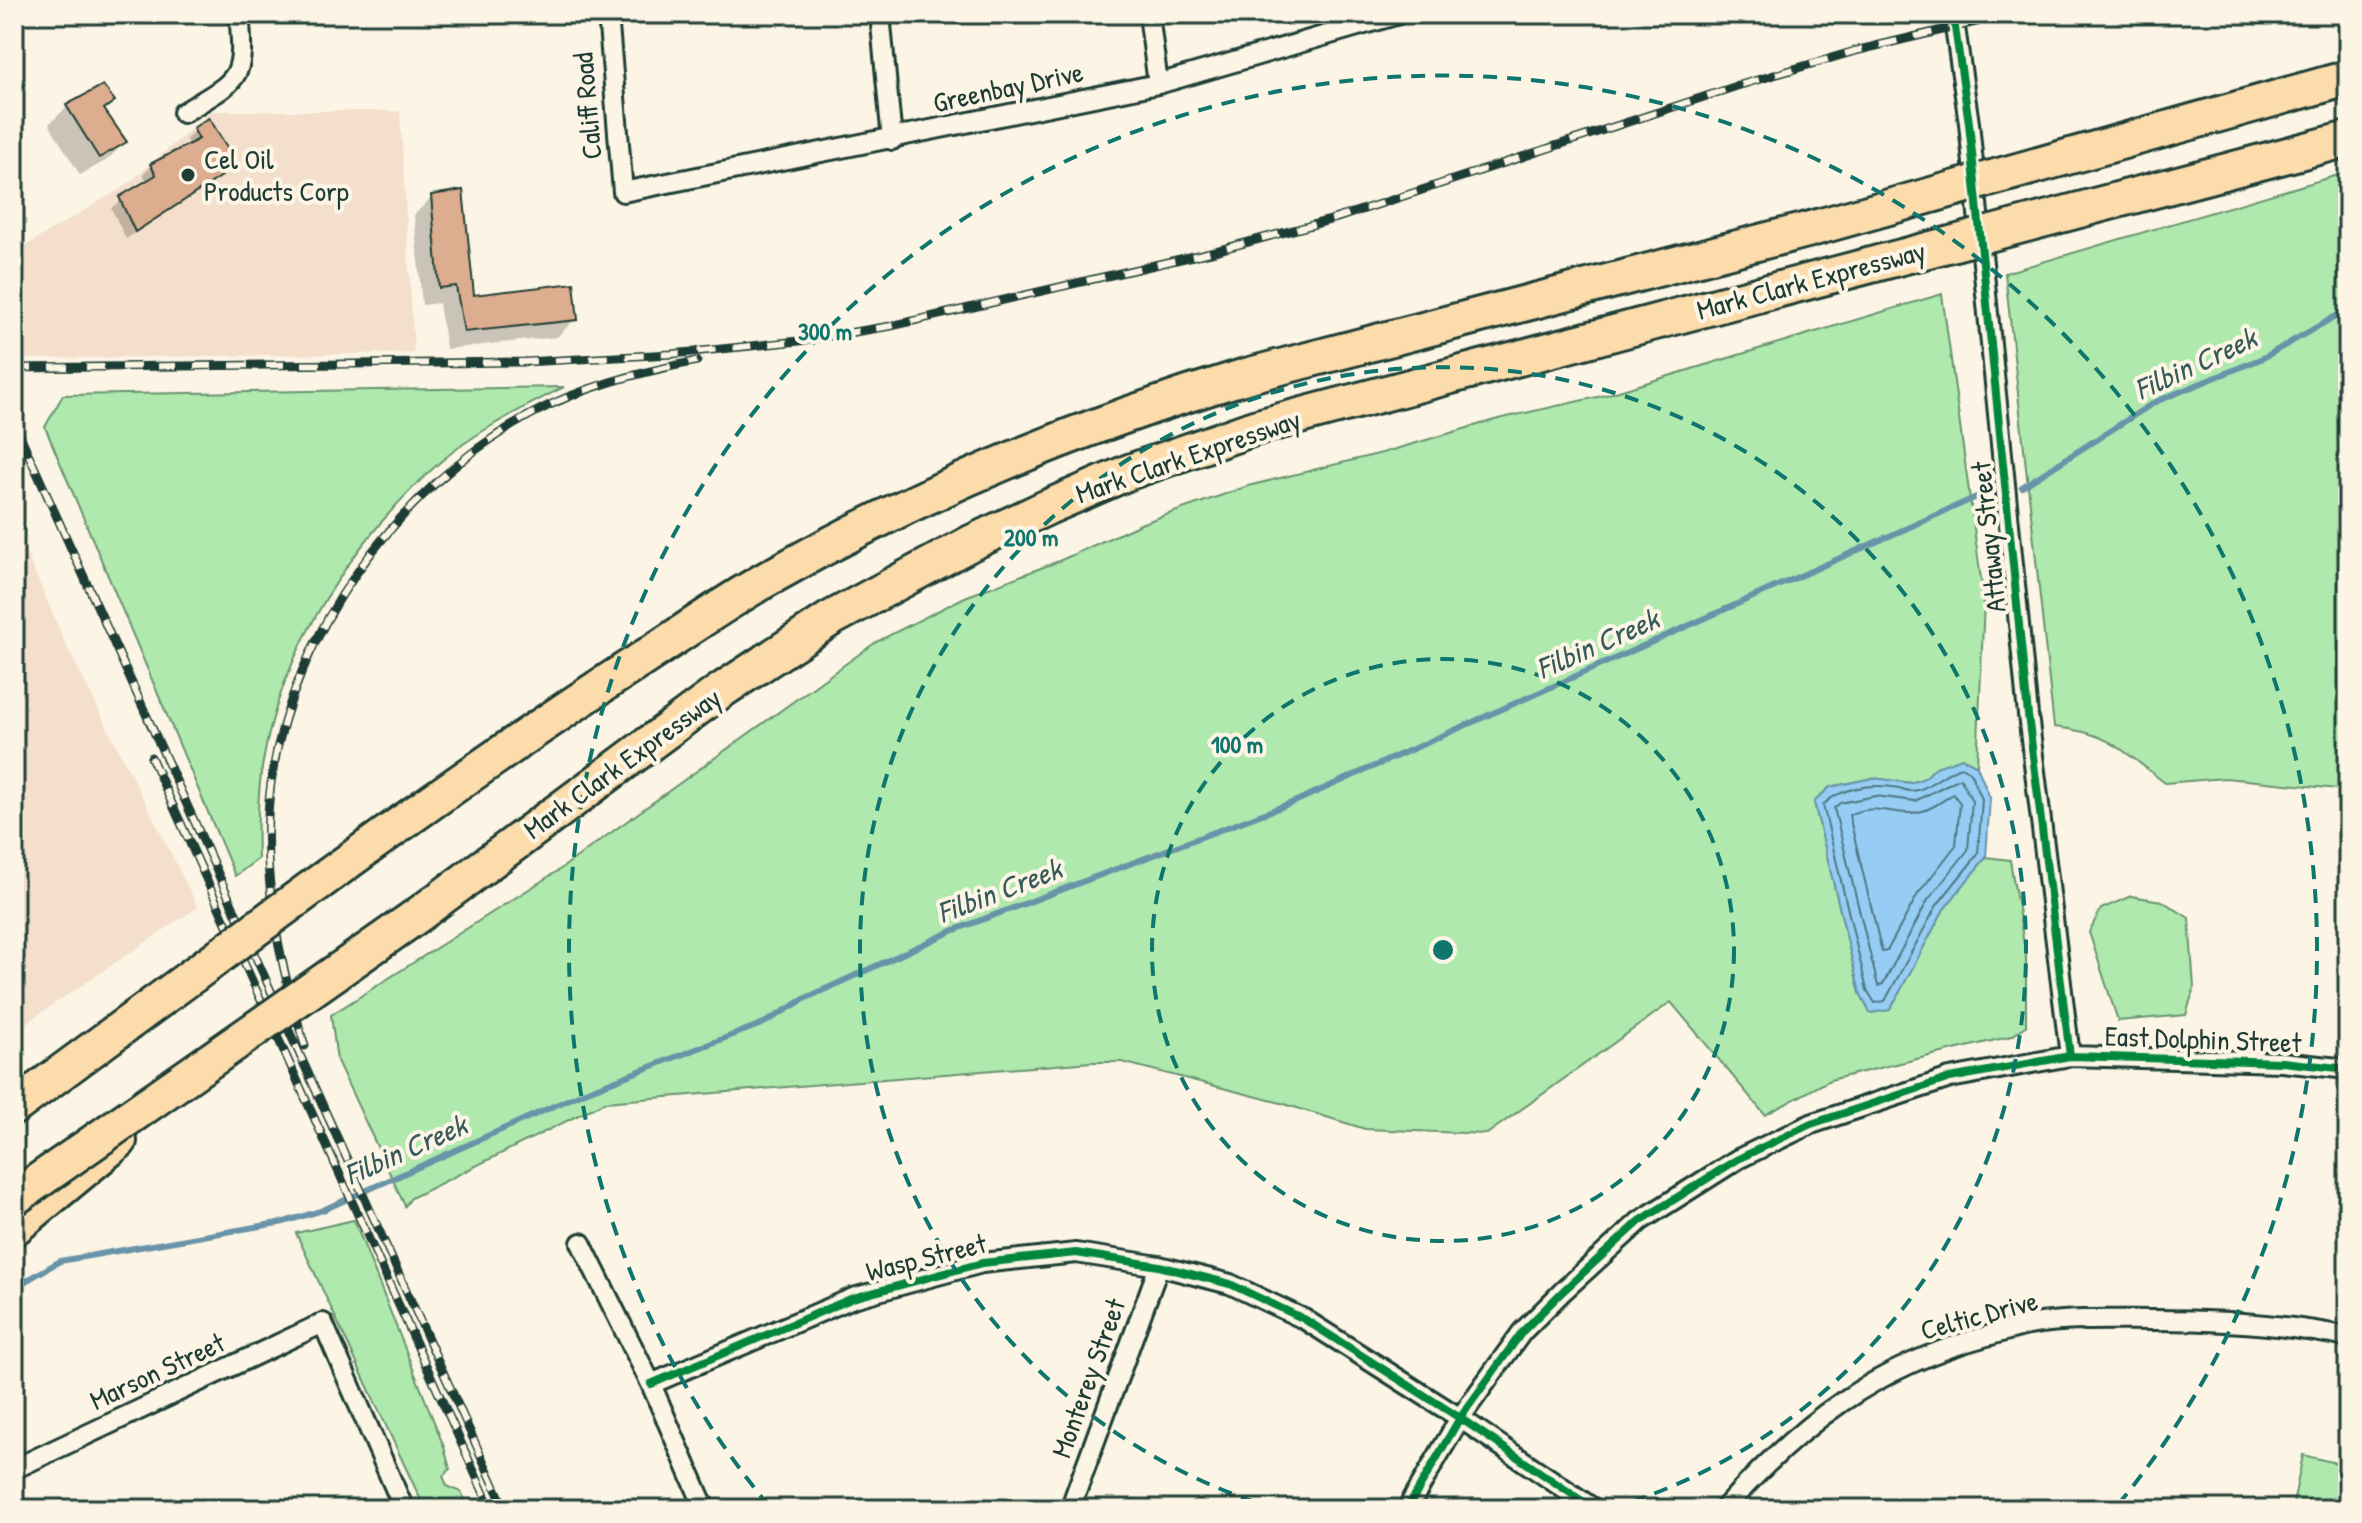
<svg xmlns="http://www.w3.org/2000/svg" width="2362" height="1523" font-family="'Patrick Hand',sans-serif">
<rect width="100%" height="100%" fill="#fcf5e5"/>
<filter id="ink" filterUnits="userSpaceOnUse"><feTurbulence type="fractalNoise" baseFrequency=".0125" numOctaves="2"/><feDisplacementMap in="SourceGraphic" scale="16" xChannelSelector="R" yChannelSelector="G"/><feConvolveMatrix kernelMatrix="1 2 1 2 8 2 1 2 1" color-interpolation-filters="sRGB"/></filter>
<g filter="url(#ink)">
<!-- built -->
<path fill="#f3dfcb" d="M 212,111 L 400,111 L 414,353 L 21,359 L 14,346 L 14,253 L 125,186 Z
M 14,524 L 66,645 L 198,907 L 14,1031 Z"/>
<!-- green -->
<path fill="#afe9ad" stroke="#679370" stroke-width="2" d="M 2348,172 L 2348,790 L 2225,778 L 2165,783 C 2123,751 2109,732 2054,727 L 2005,273 Z
M 1942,294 L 1984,601 L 1977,766 L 1962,758 L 1936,767 L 1925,778 L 1911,783 L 1873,778 L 1830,787 L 1814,802 L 1860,993 L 1870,1013 L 1890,1009 L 1944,909 L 1986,857 L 2010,860 L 2026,956 L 2026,1026 L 2012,1036 L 1830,1080 L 1765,1115 L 1671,1002 L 1487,1134 L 1365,1129 L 1281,1103 L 1122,1062 L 1092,1062 L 605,1102 L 411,1198 L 405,1206 L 337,1061 L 331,1015 L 559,870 L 876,642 L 965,597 L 1059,561 L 1143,523 L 1248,486 L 1382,453 L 1498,419 L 1602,396 Z
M 564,387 C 521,409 476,431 439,463 C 354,539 282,648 263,762 C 257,794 257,826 258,859 L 235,876 L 45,427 L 63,395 Z
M 2131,896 L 2162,901 L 2189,918 L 2194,988 L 2186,1015 L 2118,1021 L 2089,932 L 2101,909 Z
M 354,1220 L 444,1447 L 450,1469 L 443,1476 L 447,1486 L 461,1492 L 470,1509 L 425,1509 L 296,1233 Z
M 2303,1455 L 2348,1466 L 2348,1509 L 2292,1509 Z"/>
<!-- water -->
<path fill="#97cdf5" stroke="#6793a8" stroke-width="2" d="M 1962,758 L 1977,766 L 1990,798 L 1986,857 L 1944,909 L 1890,1010 L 1870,1013 L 1860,993 L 1814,802 L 1830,787 L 1873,778 L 1911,783 L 1925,778 L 1936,767 Z"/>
<!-- shadow -->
<path fill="#0003" d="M 113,101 L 103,111 L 125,142 L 107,160 L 80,175 L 49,124 L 67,107 Z
M 195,130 L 234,161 L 211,184 L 126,239 L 111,208 L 147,182 L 143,174 L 152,166 L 189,146 L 186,139 Z
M 432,197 L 472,297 L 575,319 L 557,337 L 446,349 L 439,303 L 422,305 L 414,215 Z"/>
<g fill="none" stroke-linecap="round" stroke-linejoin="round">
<!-- shore -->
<path stroke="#4f7781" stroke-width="2" d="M 1961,767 L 1970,772 L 1982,799 L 1978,854 L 1937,905 L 1885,1001 L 1875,1003 L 1867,990 L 1823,805 C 1839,788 1870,784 1893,787 C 1899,787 1905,791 1911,791 C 1927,791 1944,772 1961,767 Z
M 1960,778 L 1972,801 L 1968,850 L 1928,900 L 1883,984 L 1878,986 L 1834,808 L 1840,803 L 1875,796 L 1915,801 Z
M 1953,794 L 1960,803 L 1956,845 L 1918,894 L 1887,951 L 1882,952 L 1849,815 C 1874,803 1888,814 1912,813 C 1928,812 1941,802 1953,794 Z"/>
<!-- stream -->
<path stroke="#6793a8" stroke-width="6" d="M 2022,487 L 2155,402 L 2263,358 L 2348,309
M 14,1288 L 60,1261 L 284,1222 L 323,1210 L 585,1092 L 764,1023 L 806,998 L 952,931 L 1294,802 L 1990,491"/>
</g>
<!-- building -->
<path fill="#ddad8f" stroke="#1f3d34" stroke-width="2" d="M 103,85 L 115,101 L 104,109 L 127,142 L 99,158 L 66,105 Z
M 209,118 L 236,162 L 220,173 L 222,176 L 135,232 L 119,197 L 156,175 L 150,164 L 199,139 L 193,128 Z
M 463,190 L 474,295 L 574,283 L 578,320 L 464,332 L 456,286 L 439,288 L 431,195 Z"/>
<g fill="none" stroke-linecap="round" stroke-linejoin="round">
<defs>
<path id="minor" d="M 608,14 L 623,192 L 1158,84 L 1399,14
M 880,14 L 892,140
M 1149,14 L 1158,84
M 1953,14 L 1969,123 L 2028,715 L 2070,1056
M 183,113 C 238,79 246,82 239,14
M 581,1243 L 651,1384 L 705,1509
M 651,1384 L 853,1298 L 982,1263 L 1076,1253 L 1159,1266 L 1230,1284 L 1304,1319 L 1460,1418 L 1594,1509
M 14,1469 L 323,1323 L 404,1509
M 1070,1509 L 1159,1266
M 1407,1509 L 1460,1418 L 1522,1332 L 1563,1291 L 1640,1221 L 1738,1159 L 1811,1124 L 1950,1078 L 2070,1056 L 2282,1062 L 2348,1069
M 1724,1509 C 1799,1424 1876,1366 1987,1336 C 2003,1332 2019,1326 2034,1324 C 2074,1318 2116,1320 2155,1320 C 2221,1320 2284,1324 2348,1337"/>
<path id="motorway" d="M 14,1107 L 192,976
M 14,1228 L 119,1141"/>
</defs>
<!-- minor casing -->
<use href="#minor" stroke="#1f3d34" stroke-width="24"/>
<!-- motorway casing -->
<use href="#motorway" stroke="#1f3d34" stroke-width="40"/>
<!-- minor -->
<use href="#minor" stroke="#fcf5e5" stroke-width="18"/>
<!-- motorway -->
<use href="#motorway" stroke="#fddcac" stroke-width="34"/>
<defs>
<path id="rail" d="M 14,368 L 524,362 L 672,354 L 799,341 L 891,326 L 1215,251 L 1334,219 L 1737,86 L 1855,51 L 2009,14
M 14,422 L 505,1509
M 151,757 L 491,1509
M 305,1046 C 279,962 259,871 271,783 C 292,632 398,488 530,415 C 581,387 641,372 697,361"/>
</defs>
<!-- rail casing -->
<use href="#rail" stroke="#1f3d34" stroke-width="9"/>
<!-- rail -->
<use href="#rail" stroke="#fcf5e5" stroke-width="6" stroke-dasharray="18" stroke-linecap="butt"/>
<defs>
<path id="motorway-bridge" d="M 192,976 C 336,869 482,763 633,665 C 678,636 721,605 767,579 C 918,493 1079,426 1246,376 L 1807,230 L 2348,78
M 14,1198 L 418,915 L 719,692 L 830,619 L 971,543 L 1048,507 L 1129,472 L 1254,428 L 2348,139"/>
</defs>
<!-- motorway-bridge casing -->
<use href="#motorway-bridge" stroke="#1f3d34" stroke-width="40" stroke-linecap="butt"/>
<!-- motorway-bridge -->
<use href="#motorway-bridge" stroke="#fddcac" stroke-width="34"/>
<defs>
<path id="cycleway" d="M 1953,14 L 1969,123 L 2028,715 L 2070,1056
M 651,1384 L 853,1298 L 982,1263 L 1076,1253 L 1159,1266 L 1230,1284 L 1304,1319 L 1460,1418 L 1594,1509
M 1407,1509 L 1460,1418 L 1522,1332 L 1563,1291 L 1640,1221 L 1738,1159 L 1811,1124 L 1950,1078 L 2070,1056 L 2282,1062 L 2348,1069"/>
</defs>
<!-- cycleway casing -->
<use href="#cycleway" stroke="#fcf5e5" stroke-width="13"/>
<!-- cycleway -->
<use href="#cycleway" stroke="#00873e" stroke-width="8"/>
</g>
</g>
<!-- distance rings -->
<g fill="none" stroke="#0f766e" stroke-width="4" stroke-dasharray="14 10">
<circle cx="1443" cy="950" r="291"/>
<path d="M1277 1509A583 583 0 1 1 1609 1509"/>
<path d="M769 1506A874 874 0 1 1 2117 1506"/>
</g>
<!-- markers -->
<circle fill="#1f3d34" stroke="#fcf5e5" stroke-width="3" cx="188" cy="175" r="8"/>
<g text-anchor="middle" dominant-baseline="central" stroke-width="8" stroke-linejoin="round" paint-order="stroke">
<!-- street labels -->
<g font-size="28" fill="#1f3d34" stroke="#fcf5e5">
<text transform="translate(1008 87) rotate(-12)">Greenbay Drive</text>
<text transform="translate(587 106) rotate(-95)">Califf Road</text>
<text transform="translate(1811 280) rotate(-15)">Mark Clark Expressway</text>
<text transform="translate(1188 456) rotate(-19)">Mark Clark Expressway</text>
<text transform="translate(1988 537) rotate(-96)">Attaway Street</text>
<text transform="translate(622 763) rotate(-36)">Mark Clark Expressway</text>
<text transform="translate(2203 1039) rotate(2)">East Dolphin Street</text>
<text transform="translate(926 1257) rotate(-14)">Wasp Street</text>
<text transform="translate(1979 1315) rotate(-15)">Celtic Drive</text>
<text transform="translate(157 1371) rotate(-25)">Marson Street</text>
<text transform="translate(1088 1378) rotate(-70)">Monterey Street</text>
</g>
<!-- poi labels -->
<g font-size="28" fill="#1f3d34" stroke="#fcf5e5" text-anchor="start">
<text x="204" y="159">Cel Oil<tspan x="204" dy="32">Products Corp</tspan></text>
</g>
<!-- water labels -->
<g font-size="30" font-style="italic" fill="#375a5b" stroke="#fcf5e5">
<text transform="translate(2195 363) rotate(-25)">Filbin Creek</text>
<text transform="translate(1597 643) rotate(-24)">Filbin Creek</text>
<text transform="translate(999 890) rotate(-21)">Filbin Creek</text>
<text transform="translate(405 1149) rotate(-24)">Filbin Creek</text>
</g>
</g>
<circle cx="1443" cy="950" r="12" fill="#0f766e" stroke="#fcf5e5" stroke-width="4"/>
<g font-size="24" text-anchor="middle" font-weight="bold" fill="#0f766e" stroke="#fcf5e5" stroke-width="8" stroke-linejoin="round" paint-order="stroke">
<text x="825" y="340">300 m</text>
<text x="1031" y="546">200 m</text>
<text x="1237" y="753">100 m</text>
</g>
<!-- margin -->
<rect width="2362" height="1523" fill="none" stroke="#fcf5e5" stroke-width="48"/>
<rect x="24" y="24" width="2314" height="1475" fill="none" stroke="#1f3d34" stroke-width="3" filter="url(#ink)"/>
</svg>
